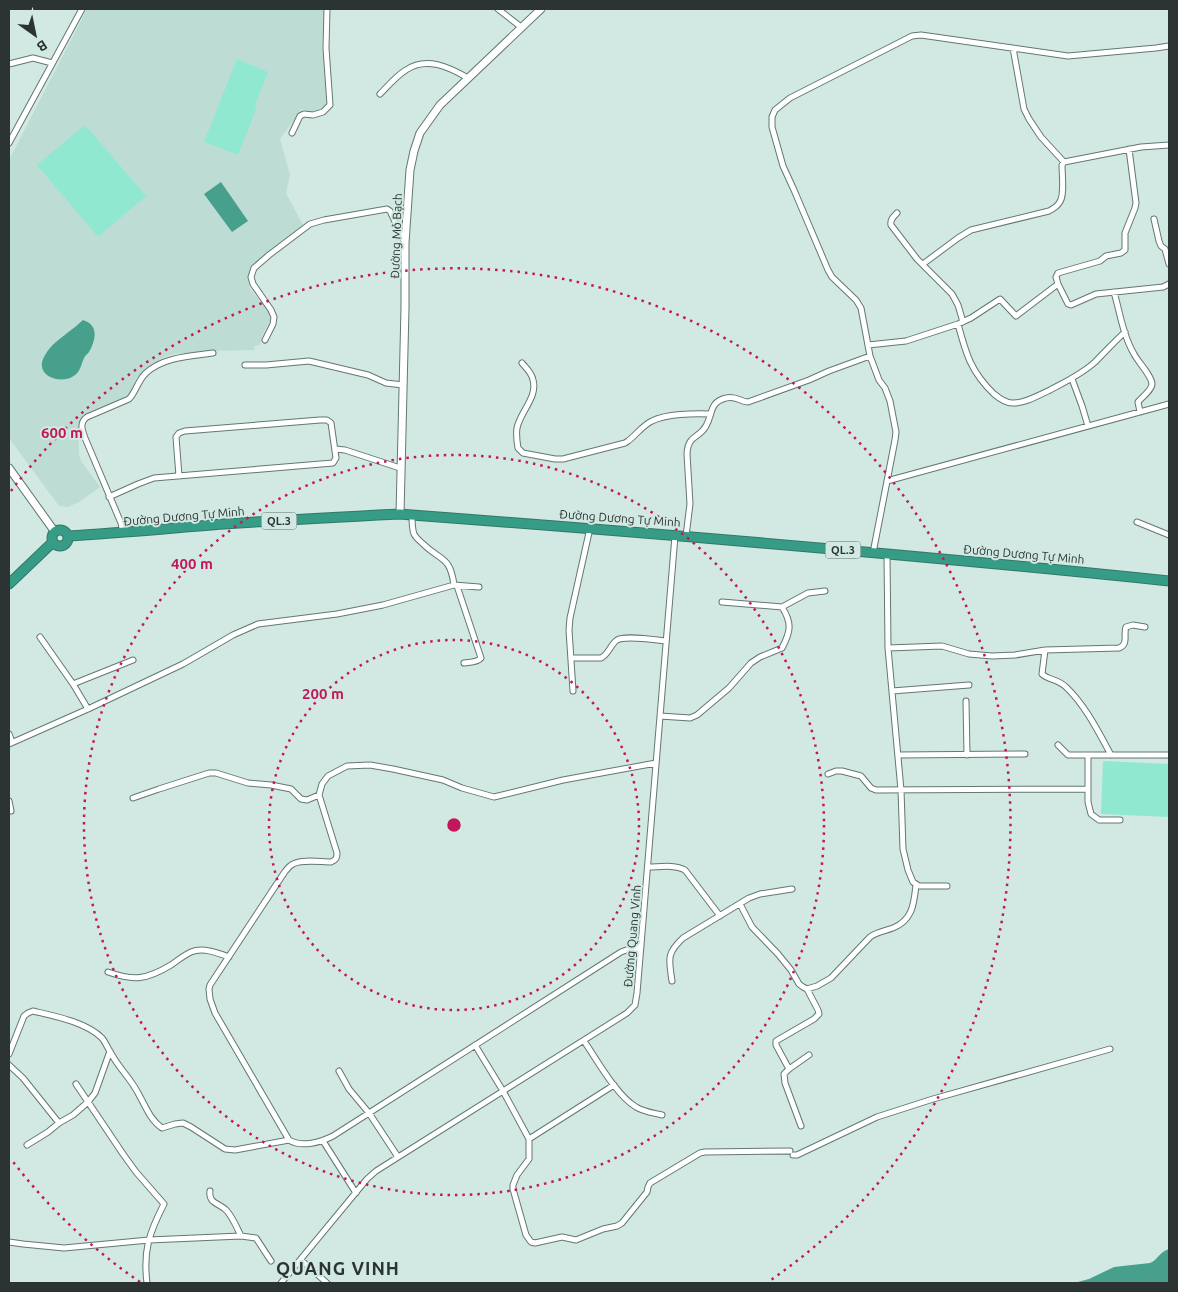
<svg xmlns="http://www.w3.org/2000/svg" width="1178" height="1292" font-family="Ubuntu,sans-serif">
<rect width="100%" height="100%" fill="#d1e9e2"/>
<!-- built -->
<path fill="#bddcd3" d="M 87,9 L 324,9 L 322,48 L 325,70 L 327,104 L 322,110 L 313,112 L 302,109 L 280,139 L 290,175 L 286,193 L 303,225 L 256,262 L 248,279 L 250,289 L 269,311 L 270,320 L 262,336 L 260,345 L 254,346 L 255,350 L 209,351 L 173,354 L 163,358 L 149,366 L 136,379 L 132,389 L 130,396 L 83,417 L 78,424 L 79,454 L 81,461 L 100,487 L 79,502 L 68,507 L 59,506 L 9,438 L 9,160 Z"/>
<!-- green -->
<path fill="#90e8d1" d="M 237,59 L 268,72 L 255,105 L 257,107 L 238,155 L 204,142 Z
M 85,125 L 146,196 L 98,237 L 37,165 Z
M 1103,761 L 1169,764 L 1169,817 L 1101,814 Z"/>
<!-- water -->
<path fill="#47a08c" d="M 221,182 L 248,221 L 232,232 L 204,194 Z
M 83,320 C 99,325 96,340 89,352 C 85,357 88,352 84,358 C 82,362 81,368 78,372 C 67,387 33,378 44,357 C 50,345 61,338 71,330 C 76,327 79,323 83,320 Z
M 1169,1249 L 1169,1283 L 1074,1283 L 1089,1279 L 1114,1267 L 1150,1263 C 1159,1259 1158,1253 1169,1249 Z"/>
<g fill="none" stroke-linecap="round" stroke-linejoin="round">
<defs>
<path id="street" d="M 498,9 L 521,27
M 1013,48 L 1024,109 L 1029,119 L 1041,137 L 1064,162
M 9,64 L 33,58 L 52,63
M 380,94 C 388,86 396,76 406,70 C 426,56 449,67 468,78
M 292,133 L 300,116 L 304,114 L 313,115 L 323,112 L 330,105 L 326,48 L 327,9
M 9,143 L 82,9
M 897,213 C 893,217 890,220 891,225 L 917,259 L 952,294 L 958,305 L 963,322
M 1154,219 L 1159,241 L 1161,246 L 1165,249 L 1169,264
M 923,264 L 958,238 L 971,230 L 1049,211 C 1052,209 1057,207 1059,203 C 1065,197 1062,175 1062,165 L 1064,162 L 1141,147 L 1169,145
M 1058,284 L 1056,277 L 1058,273 L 1100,261 L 1106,256 L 1121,253 L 1125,250 L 1125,233 L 1135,208 L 1136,203 L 1129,149
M 1114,292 C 1120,313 1123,335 1134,354 C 1138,362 1152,376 1152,384 C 1152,390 1142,397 1138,402 L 1140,412
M 958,324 C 966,354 971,372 994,394 C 1000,399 1007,404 1014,403 C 1026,403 1039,395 1050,390 C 1065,382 1082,374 1095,362 C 1105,352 1114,342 1125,332
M 265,340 L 273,324 L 274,317 L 271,310 L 253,284 L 251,277 L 254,268 L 269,255 L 310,224 L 324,220 L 387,209 L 390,211 L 405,243
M 868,345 L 906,341 L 958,324 L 971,318 L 1000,299 L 1016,316 L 1058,284 L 1068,304 L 1071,305 L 1096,294 L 1163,287 L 1169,284
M 522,363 C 526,368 532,373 533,380 C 538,397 520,412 517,428 C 516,434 517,442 518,448 L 523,453 L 555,459 L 563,459 L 625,443 L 628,441 C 636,435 643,425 652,421 C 665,414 695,413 710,414
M 245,365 L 266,365 L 309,361 L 368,375 L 386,383 L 403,385
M 1072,379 L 1082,406 L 1088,426
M 335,449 L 345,450 L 400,468
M 887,481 L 1169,404
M 109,497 L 138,484 L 154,478 L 333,463 L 336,458 L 331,423 L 327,420 L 320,420 L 185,431 L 179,433 L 176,437 L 179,476
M 412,515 C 412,521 412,529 414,534 C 416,538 420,541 422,543 C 440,561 450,555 454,585
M 1137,522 L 1169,535
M 123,533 L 121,523 L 85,438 C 82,430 79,423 87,417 L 129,399 C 136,392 138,380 146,373 C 163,357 191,356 213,353
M 686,536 L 690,504 L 687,454 C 688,434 699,439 706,426 C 713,414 709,402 726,398 C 736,395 740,402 748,402 L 809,380 L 829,371 L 870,356
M 873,553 L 895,440 L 896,432 L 890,401 L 885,388 L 879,380 L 870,356 L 861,308 L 856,300 L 832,277 L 828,270 L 794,190 L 783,166 L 772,127 L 772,117 L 775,110 L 790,98 L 912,36 L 921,35 L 1068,56 L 1156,48 L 1169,46
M 887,554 L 888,648 L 901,790 L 903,849 L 908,870 L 913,882 L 919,886 L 947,886
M 457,586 L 481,658 C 477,663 469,662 464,663
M 722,602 L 782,607 L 808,593 L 825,591
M 40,637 L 73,684 L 88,709
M 888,648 L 942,646 L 969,654 L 992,656 L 1015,655 L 1045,650 L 1119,648 C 1129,644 1123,635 1126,627 L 1133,625 L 1145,627
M 1045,650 L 1042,674 C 1048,680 1058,679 1066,687 C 1085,705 1098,731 1111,755
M 571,658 L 601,658 C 609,654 610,645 617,640 C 625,635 656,640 666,641
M 73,684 L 133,660
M 573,691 L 569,630 L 570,618 L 590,528
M 892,691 L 969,685
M 966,701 L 967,755
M 660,716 L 690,718 L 697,715 L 729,688 L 751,663 L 760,657 L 782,648 C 791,631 792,623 782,607
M 9,734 L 12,742
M 9,744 L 88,709 L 183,664 L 233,635 L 258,624 L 337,614 L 383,605 L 454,585 L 479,587
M 1058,745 L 1068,755 L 1169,755
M 898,755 L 1025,754
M 1088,755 L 1088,802 L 1091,814 L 1099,820 L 1120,820
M 828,774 L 836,771 L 842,771 L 861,776 L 871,788 L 876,790 L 1088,789
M 133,798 L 159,789 L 209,773 L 216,773 L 248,783 L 271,785 L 291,789 L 301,799 L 307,800 L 319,795
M 9,801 L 11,811
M 648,867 C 659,867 674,864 685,870 L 720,916
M 740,904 L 752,927 L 778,954 L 791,970 L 799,984 L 803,987 L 807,989 L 817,986 L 831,978 L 870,937 C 877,932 885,931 893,928 C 913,920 914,903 916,885
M 641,947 L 629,949 L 621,952 L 333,1136 C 321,1142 302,1148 289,1140 L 215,1013 L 210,999 L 209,989 L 210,985 L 284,873 C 287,869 289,866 293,864 C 302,859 321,862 331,862 C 336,860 337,858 337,853 L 319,795 L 322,784 L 328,776 L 347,766 L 370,765 L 393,769 L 443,780 L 462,788 L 494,797 L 563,780 L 656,763
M 108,972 C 134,981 146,980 171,965 C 177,961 184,955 191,952 C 203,947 218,953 229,957
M 672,981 C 669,959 666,954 683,938 L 749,898 L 760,894 L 792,889
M 584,1041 C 597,1060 617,1096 636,1107 C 644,1112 654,1113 662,1115
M 475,1045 L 503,1091 L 529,1139 L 529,1159 L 517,1175 L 513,1185 L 513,1189 L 526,1235 L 531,1242 L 535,1243 L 562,1237 L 576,1240 L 603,1229 L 617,1226 L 622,1223 L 647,1192 L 648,1187 L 650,1183 L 700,1153 L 705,1152 L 790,1151
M 9,1054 L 24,1016 L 28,1013 L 33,1011 C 54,1016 86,1022 102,1038 C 106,1043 108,1049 112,1055 C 119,1068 131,1079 138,1093 C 145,1105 150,1120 162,1128 L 175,1124 L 183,1123 L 191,1127 L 225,1149 L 235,1150 L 289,1140
M 9,1065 L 23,1078 L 59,1123
M 789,1069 L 776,1045 L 776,1041 L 814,1019 L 819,1014 L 818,1010 L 807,989
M 339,1071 L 349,1089 L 369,1113 L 398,1157
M 76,1084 L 123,1154 L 136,1172 L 164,1204 C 149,1233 143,1251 147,1283
M 801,1126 L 785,1083 L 784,1074 L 789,1069 L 809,1055
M 529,1139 L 614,1085
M 323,1141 L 356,1193
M 27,1145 L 48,1132 L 59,1123 L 73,1115 L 88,1102 L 95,1093 L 110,1051
M 793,1155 L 797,1155 L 877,1117 L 933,1099 L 1110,1049
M 210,1191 C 208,1204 220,1203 227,1211 C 233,1218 237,1228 241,1236 L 256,1238 L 271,1261
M 9,1242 L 23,1244 L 64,1248 L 149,1240 L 241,1236
M 301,1260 L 327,1283
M 281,1283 L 367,1179 L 376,1171 L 627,1013 L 635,1005 L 637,993 L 675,536"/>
<path id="secondary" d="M 9,468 L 55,532
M 400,514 L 405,308 L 405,243 L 410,170 L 414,151 L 420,133 L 440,105 L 541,9"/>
<path id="highway" d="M52 538a8 8 0 1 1 16 0a8 8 0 1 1-16 0Z
M 68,536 C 120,533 172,528 224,524 C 283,520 341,517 400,514 L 412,515 C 665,534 917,555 1169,581
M 9,584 L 53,542"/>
</defs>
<!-- street casing -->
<use href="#street" stroke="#627871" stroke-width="7"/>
<!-- secondary casing -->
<use href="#secondary" stroke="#627871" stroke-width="9"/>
<!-- highway casing -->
<use href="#highway" stroke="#327869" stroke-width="11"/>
<!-- street -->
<use href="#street" stroke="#fff" stroke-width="5"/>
<!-- secondary -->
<use href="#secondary" stroke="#fff" stroke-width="7"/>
<!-- highway -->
<use href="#highway" stroke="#369c86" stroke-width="9"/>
</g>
<!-- distance rings -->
<g fill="none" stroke="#c2185b" stroke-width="2.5" stroke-dasharray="2.5 5">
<circle cx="454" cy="825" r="185"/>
<circle cx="454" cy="825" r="370"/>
<path d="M140 1282A555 555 0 0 1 11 1159M11 491A555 555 0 1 1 768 1282"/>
</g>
<g text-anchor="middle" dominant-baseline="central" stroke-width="4" stroke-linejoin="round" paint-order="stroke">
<!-- shield labels -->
<g fill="#d1e9e2" stroke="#5d6a67" stroke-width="1">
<rect x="261.5" y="512.5" width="35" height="17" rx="4"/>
<rect x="825.5" y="541.5" width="35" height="17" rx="4"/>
</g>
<g font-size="11" font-weight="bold" fill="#2b3432">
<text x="279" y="521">QL.3</text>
<text x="843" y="550">QL.3</text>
</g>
<!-- street labels -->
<g font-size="12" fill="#2b3432" stroke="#d1e9e2">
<text transform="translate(396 236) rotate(-88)">Đường Mỏ Bạch</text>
<text transform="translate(184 516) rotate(-5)">Đường Dương Tự Minh</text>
<text transform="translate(620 518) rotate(4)">Đường Dương Tự Minh</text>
<text transform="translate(1024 554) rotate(5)">Đường Dương Tự Minh</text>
<text transform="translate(632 936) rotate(-85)">Đường Quang Vinh</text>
</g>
<!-- district labels -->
<g font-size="18" font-weight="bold" letter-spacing="1" fill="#2b3432" stroke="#d1e9e2">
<text x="338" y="1268">QUANG VINH</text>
</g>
</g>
<circle cx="454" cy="825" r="8" fill="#c2185b" stroke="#d1e9e2" stroke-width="2.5"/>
<g font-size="15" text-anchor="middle" font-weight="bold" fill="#c2185b" stroke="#d1e9e2" stroke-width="4" stroke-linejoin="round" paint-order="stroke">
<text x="62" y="438">600 m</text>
<text x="192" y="569">400 m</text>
<text x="323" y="699">200 m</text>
</g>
<!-- border -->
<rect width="1178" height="1292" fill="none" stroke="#2b3432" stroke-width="20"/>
<!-- north arrow -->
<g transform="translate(35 35) rotate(147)" stroke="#d1e9e2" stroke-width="4" paint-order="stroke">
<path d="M0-4L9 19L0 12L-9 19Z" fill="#2b3432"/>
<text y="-8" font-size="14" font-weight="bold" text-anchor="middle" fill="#2b3432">B</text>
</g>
</svg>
